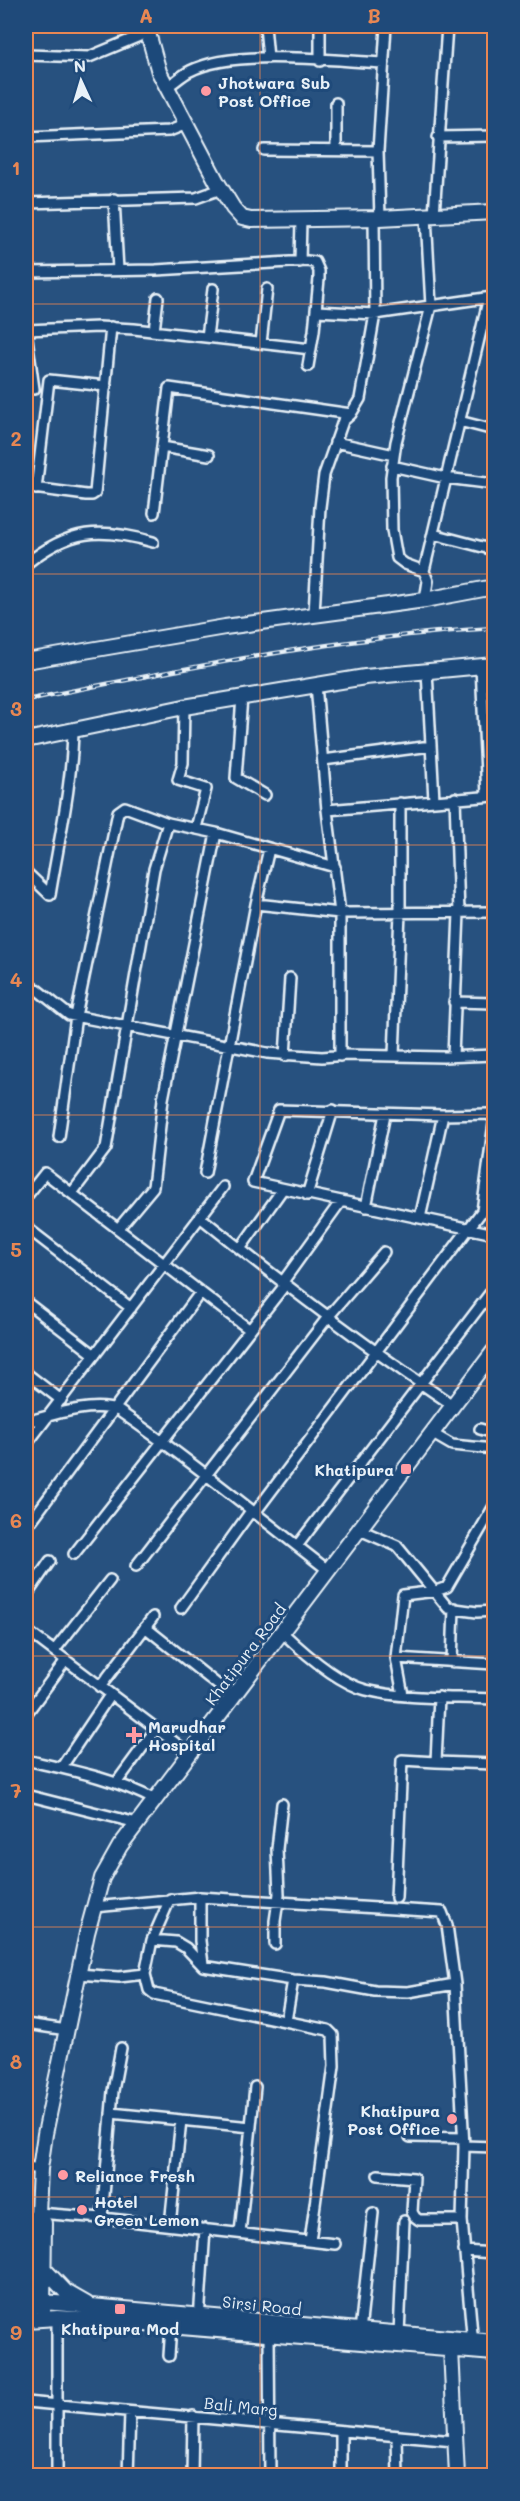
<svg xmlns="http://www.w3.org/2000/svg" width="520" height="2501" font-family="Mali,sans-serif">
<rect width="100%" height="100%" fill="#27517f"/>
<filter id="ink" filterUnits="userSpaceOnUse"><feTurbulence type="fractalNoise" baseFrequency=".0167" numOctaves="2"/><feDisplacementMap in="SourceGraphic" scale="12" xChannelSelector="R" yChannelSelector="G"/><feConvolveMatrix kernelMatrix="1 2 1 2 8 2 1 2 1" color-interpolation-filters="sRGB"/></filter>
<g filter="url(#ink)">
<g fill="none" stroke-linecap="round" stroke-linejoin="round">
<defs>
<path id="street" d="M 265,26 L 268,58
M 26,55 L 89,57 L 149,32
M 320,61 L 320,26
M 167,87 C 175,82 182,75 190,71 C 233,48 334,61 384,63
M 26,137 L 169,131 L 187,124
M 438,137 L 494,136
M 264,150 L 378,151
M 336,150 L 336,103
M 114,199 L 118,270
M 26,203 L 196,198 L 221,189
M 434,215 L 447,26
M 380,218 L 378,151 L 386,26
M 300,262 L 301,220
M 26,272 L 156,270 L 307,261 L 315,262 L 319,271 L 319,279 L 314,331 L 308,366
M 316,311 L 375,314 L 492,297
M 26,330 L 99,327 L 134,329 L 311,349
M 26,330 L 34,389
M 154,331 L 158,298
M 207,337 L 213,289
M 261,343 L 267,289
M 459,421 L 494,430
M 335,442 L 394,455
M 162,447 L 209,455
M 392,466 L 446,478 L 494,484
M 26,487 L 86,495 L 92,495 L 95,493 L 111,327
M 36,489 L 49,380 L 106,386
M 154,513 L 169,388 L 351,414
M 433,534 L 494,550
M 26,564 C 69,529 100,527 153,542
M 424,571 L 489,297
M 425,600 L 428,581 L 424,571 L 405,564 L 397,558 L 392,530 L 391,477 L 396,442 L 431,306 L 426,216
M 314,614 L 320,507 L 324,475 L 343,421 L 351,414 L 360,399 L 375,314 L 374,218
M 481,666 L 487,796
M 427,671 L 434,800
M 316,685 L 327,810 L 340,913 L 340,1056
M 242,697 L 236,778 L 265,795
M 184,707 L 183,763 L 178,780 L 206,789 L 196,828
M 323,760 L 431,746
M 327,810 L 494,796
M 26,872 L 50,895
M 50,895 C 59,840 72,785 73,730
M 256,904 L 340,913 L 494,912
M 26,981 L 69,1015 L 267,1053 L 322,1057 L 346,1055 L 443,1057 L 494,1055
M 454,1002 L 494,1003
M 26,1004 L 29,984
M 394,1055 L 400,913 L 400,803
M 285,1056 L 290,978
M 453,1056 L 459,913 L 455,798
M 59,1137 L 76,1016 L 118,812 L 125,807 L 168,823 L 216,833 L 335,867
M 205,1173 L 256,904 L 269,849
M 72,1193 L 106,1148 L 154,869 L 168,823
M 307,1195 L 333,1110
M 26,1197 L 45,1173 L 250,1330
M 366,1207 L 385,1114
M 482,1211 L 494,1123 L 494,1119 L 489,1114 L 443,1115 L 279,1110 L 253,1182 L 494,1234
M 200,1217 C 282,1283 366,1347 454,1406
M 420,1218 L 443,1115
M 26,1227 L 131,1308
M 118,1229 L 153,1187 L 163,1099 L 216,833
M 240,1249 L 282,1190
M 282,1283 L 341,1201
M 26,1302 L 95,1355
M 26,1373 L 61,1400
M 26,1422 C 52,1415 93,1401 119,1411 C 192,1461 259,1517 329,1571
M 480,1429 L 494,1433
M 433,1434 L 452,1445 L 494,1449
M 26,1445 L 223,1187
M 254,1514 L 494,1195
M 26,1528 L 200,1293
M 360,1530 L 397,1546 L 448,1608 L 477,1612 L 494,1611
M 297,1546 L 494,1288
M 74,1554 L 285,1285
M 136,1566 L 328,1317 L 384,1252
M 26,1596 L 50,1561
M 181,1608 L 251,1511
M 145,1627 L 233,1697
M 26,1630 L 190,1754
M 282,1632 C 303,1652 338,1683 366,1690 C 408,1700 451,1697 494,1699
M 54,1651 L 110,1580
M 396,1658 L 494,1664
M 452,1662 L 454,1608
M 100,1687 L 153,1617
M 403,1695 L 396,1658 L 403,1595 L 436,1591 L 447,1587 L 494,1506
M 439,1697 L 436,1762 L 494,1764
M 26,1714 L 66,1660
M 26,1760 C 70,1770 114,1778 155,1800
M 61,1768 L 110,1695
M 117,1782 L 156,1729
M 26,1795 L 137,1823
M 200,1897 L 200,1941 L 203,1964
M 396,1898 L 402,1760 L 436,1762
M 94,1907 L 200,1897 L 442,1912 L 447,1925 L 455,1984 L 464,2146 L 462,2220 L 473,2345
M 152,1940 L 176,1942 L 186,1948 L 203,1966 L 293,1980 L 326,1982 L 375,1991 L 408,1992 L 455,1984
M 275,1944 L 275,1921 L 279,1894 L 277,1849 L 282,1804
M 78,1974 L 119,1977 L 145,1974 L 149,1990 L 154,1994 L 328,2030 L 333,2035 L 334,2066 L 310,2241
M 145,1974 L 152,1940 L 170,1899
M 286,2021 L 293,1980
M 26,2024 L 67,2030
M 111,2113 L 251,2127
M 410,2137 L 463,2138
M 464,2146 L 494,2147
M 26,2167 L 40,2169
M 378,2175 L 414,2178 L 412,2212 L 415,2217 L 419,2220 L 462,2220
M 38,2213 L 102,2218 L 335,2244
M 102,2218 L 113,2091 L 121,2048
M 170,2225 L 181,2120
M 240,2233 L 255,2087
M 464,2251 L 494,2253
M 57,2318 L 57,2476
M 199,2320 L 205,2229
M 360,2331 L 373,2213
M 269,2334 L 270,2476
M 399,2334 L 404,2221
M 169,2356 L 171,2326
M 26,2402 L 454,2441
M 397,2437 L 398,2476
M 128,2476 L 130,2412
M 192,2476 L 193,2416
M 341,2476 L 341,2431"/>
<path id="secondary" d="M 146,26 L 159,72 L 217,182 L 233,208 L 242,218 L 251,220 L 380,218 L 494,212
M 26,661 L 225,627 L 425,600 L 494,587
M 26,740 L 184,707 L 365,677 L 494,665
M 38,2213 L 44,2223 L 43,2311
M 43,2268 L 66,2292 L 87,2304
M 26,2305 L 43,2302 L 80,2305 L 494,2342
M 29,2319 L 31,2222 L 38,2213 L 40,2169 L 45,2134 L 87,1933 L 102,1878 L 120,1846 L 494,1351
M 26,2320 L 57,2318 L 96,2320 L 494,2353
M 451,2349 L 457,2476"/>
</defs>
<!-- street casing -->
<use href="#street" stroke="#e8f1f8" stroke-width="14"/>
<!-- secondary casing -->
<use href="#secondary" stroke="#e8f1f8" stroke-width="18"/>
<!-- street -->
<use href="#street" stroke="#1f4a7a" stroke-width="9"/>
<!-- secondary -->
<use href="#secondary" stroke="#1f4a7a" stroke-width="14"/>
<defs>
<path id="rail" d="M 26,700 C 181,669 336,637 494,628"/>
</defs>
<!-- rail casing -->
<use href="#rail" stroke="#e8f1f8" stroke-width="4.5"/>
<!-- rail -->
<use href="#rail" stroke="#1f4a7a" stroke-width="2" stroke-dasharray="7" stroke-linecap="butt"/>
</g>
</g>
<!-- grid -->
<path fill="none" stroke="#e88753" stroke-width="1.5" stroke-opacity="0.55" d="M 260,26 L 260,2476M 26,304 L 494,304M 26,574 L 494,574M 26,845 L 494,845M 26,1115 L 494,1115M 26,1386 L 494,1386M 26,1656 L 494,1656M 26,1927 L 494,1927M 26,2197 L 494,2197"/>
<!-- markers -->
<g fill="#ff9aa2" stroke="#1f4a7a" stroke-width="2">
<circle cx="206" cy="91" r="6"/>
<rect x="400" y="1463" width="12" height="12" rx="3"/>
<path d="M131 1726h6v6h6v6h-6v6h-6v-6h-6v-6h6z"/>
<circle cx="452" cy="2119" r="6"/>
<circle cx="63" cy="2175" r="6"/>
<circle cx="82" cy="2210" r="6"/>
<rect x="114" y="2303" width="12" height="12" rx="3"/>
</g>
<g text-anchor="middle" dominant-baseline="central" stroke-width="6" stroke-linejoin="round" paint-order="stroke">
<!-- poi labels -->
<g font-size="16" font-weight="bold" fill="#e8f1f8" stroke="#1f4a7a" text-anchor="start">
<text x="218" y="82">Jhotwara Sub<tspan x="218" dy="18">Post Office</tspan></text>
<text x="394" y="1469" text-anchor="end">Khatipura</text>
<text x="148" y="1726">Marudhar<tspan x="148" dy="18">Hospital</tspan></text>
<text x="440" y="2110" text-anchor="end">Khatipura<tspan x="440" dy="18">Post Office</tspan></text>
<text x="75" y="2175">Reliance Fresh</text>
<text x="94" y="2201">Hotel<tspan x="94" dy="18">Green Lemon</tspan></text>
<text x="120" y="2328" text-anchor="middle">Khatipura Mod</text>
</g>
<!-- street labels -->
<g font-size="16" fill="#e8f1f8" stroke="#1f4a7a">
<text transform="translate(245 1654) rotate(-53)">Khatipura Road</text>
<text transform="translate(262 2305) rotate(6)">Sirsi Road</text>
<text transform="translate(241 2406) rotate(6)">Bali Marg</text>
</g>
</g>
<!-- margin -->
<rect width="520" height="2501" fill="none" stroke="#1f4a7a" stroke-width="66"/>
<!-- north arrow -->
<g transform="translate(81 81) rotate(356)" stroke="#1f4a7a" stroke-width="4.5" paint-order="stroke">
<path d="M0-4.5L10 22L0 15L-10 22Z" fill="#e8f1f8"/>
<text y="-9" font-size="16" font-weight="bold" text-anchor="middle" fill="#e8f1f8">N</text>
</g>
<rect x="33" y="33" width="454" height="2435" fill="none" stroke="#e88753" stroke-width="2"/>
<g font-size="20" text-anchor="middle" font-weight="bold" fill="#e88753">
<text x="146" y="23">A</text>
<text x="374" y="23">B</text>
<text x="16" y="175">1</text>
<text x="16" y="446">2</text>
<text x="16" y="716">3</text>
<text x="16" y="987">4</text>
<text x="16" y="1257">5</text>
<text x="16" y="1528">6</text>
<text x="16" y="1798">7</text>
<text x="16" y="2069">8</text>
<text x="16" y="2340">9</text>
</g>
</svg>
